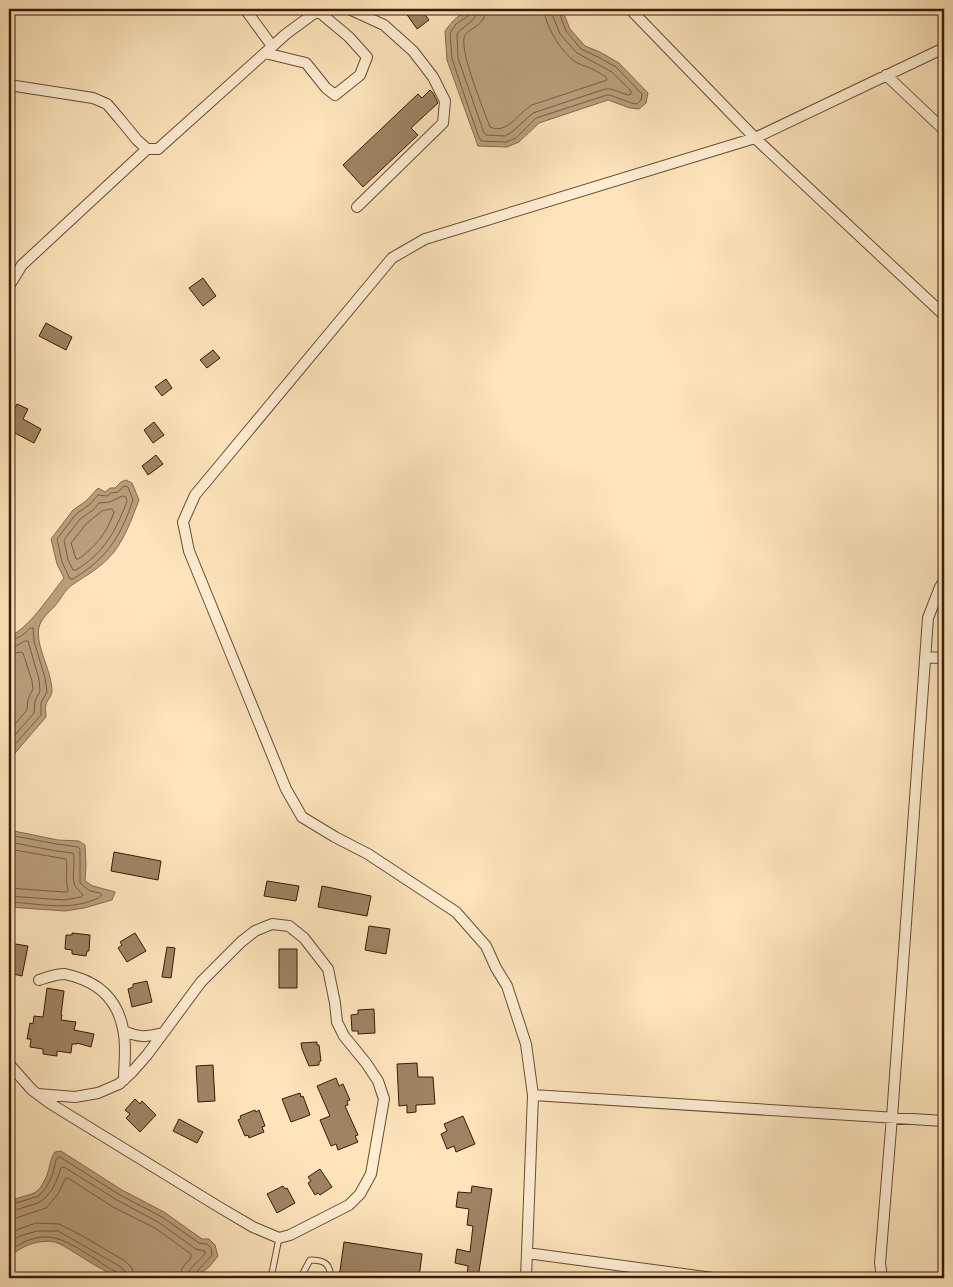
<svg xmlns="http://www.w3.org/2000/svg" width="953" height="1287" font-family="'Old Standard TT',serif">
<rect width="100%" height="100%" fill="#fde4bb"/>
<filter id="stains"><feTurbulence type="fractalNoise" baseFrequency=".004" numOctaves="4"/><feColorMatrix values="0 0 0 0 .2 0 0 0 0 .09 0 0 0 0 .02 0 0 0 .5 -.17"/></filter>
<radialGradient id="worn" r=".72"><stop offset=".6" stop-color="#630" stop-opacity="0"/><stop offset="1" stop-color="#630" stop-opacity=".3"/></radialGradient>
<!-- water -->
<path fill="#bb9f7d" stroke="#876a4d" d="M 472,9 L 562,9 L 570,29 L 585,46 L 600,52 L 619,63 L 648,93 L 646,103 L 639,109 L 630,108 L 608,100 L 539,123 L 519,142 L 507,147 L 478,146 L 447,60 L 445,31 C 453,20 459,14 472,9 Z
M 126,480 L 132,483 L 139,500 C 132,518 126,536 114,552 C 101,568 88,574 72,585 C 64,591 61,599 55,606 C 49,612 41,619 39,627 C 35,646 52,671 52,691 C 52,696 47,700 46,705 C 45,708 46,713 46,717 L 9,760 L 9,636 C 26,632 52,593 64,578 L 57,564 L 51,539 L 73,510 L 86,501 L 98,488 L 105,492 L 110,488 L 115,488 L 121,482 Z
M 9,830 L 58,840 L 79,841 L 85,845 L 86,865 L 85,881 L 93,886 L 115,892 L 112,900 L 84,908 L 65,911 L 9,907 Z
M 61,1151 L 122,1190 L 164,1212 L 202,1239 L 209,1239 L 215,1245 L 218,1256 L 210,1266 L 196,1278 L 120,1278 C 103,1271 88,1261 72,1251 C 67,1248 61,1244 55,1242 C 39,1239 20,1246 9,1258 L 9,1201 C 14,1199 33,1194 36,1192 C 41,1188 45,1180 47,1175 C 50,1167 50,1159 55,1152 Z"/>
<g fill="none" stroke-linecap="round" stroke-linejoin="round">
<!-- shore -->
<path stroke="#7a5c41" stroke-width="1" d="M 472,9 L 471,14 L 456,24 L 450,33 L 452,59 L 478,135 L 481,141 L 506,142 L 516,138 L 536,118 L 607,95 L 610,95 L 631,103 L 637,104 L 641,100 L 642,94 L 616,67 L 598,57 L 581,49 L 566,31 L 558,9
M 478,9 C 477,21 464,25 457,34 L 458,58 L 484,133 L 486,135 L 505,136 L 512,132 L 533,113 L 605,89 L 611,89 L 628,95 L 631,94 L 631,91 L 612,72 L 577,53 L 560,34 L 552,14 L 552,9
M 486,9 C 485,29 466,27 464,38 C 461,55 483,108 490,127 C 507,135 518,113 532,105 L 607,80 L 606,77 C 601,74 597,71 592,69 C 586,66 579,65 573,60 C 560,50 545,25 544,9
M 124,486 L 128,487 L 133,500 C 120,538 107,558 73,579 L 70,579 L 62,562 L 57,539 L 76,514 L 89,505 L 98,495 L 107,496 L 111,493 L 118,492 Z
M 123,496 L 126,497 L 127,501 C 116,531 104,553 76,570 L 73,570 L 68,560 L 64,540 L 80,519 L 93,510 L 99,503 L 109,502 Z
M 112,509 L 114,512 C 108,531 95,548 78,559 L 76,559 L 71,543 L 86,524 L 102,511 Z
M 9,640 C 17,640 25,634 30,628 L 33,628 L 34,641 L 45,678 L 47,692 L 41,703 L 41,715 L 9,751
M 9,647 L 16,646 L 25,641 L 28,641 L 39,679 L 40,691 L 35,701 L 34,713 L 9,742
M 9,654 L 21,652 L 23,653 L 32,681 L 33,689 L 28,699 L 27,710 L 9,731
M 9,835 L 57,844 L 78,847 L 80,849 L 80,883 L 90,891 L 100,893 L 102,895 C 98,899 93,900 88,902 C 62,910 35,903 9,902
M 9,842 L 56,851 L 73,853 C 76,862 71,877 75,886 C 77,889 81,892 83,895 L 81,897 L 64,900 L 9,896
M 9,849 L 66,859 C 68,869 65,880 68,890 L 67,892 L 64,892 L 9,888
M 9,1205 L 39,1196 L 47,1186 L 52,1176 L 56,1160 L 58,1157 L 60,1157 L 120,1195 L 162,1217 L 199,1243 L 207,1244 L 211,1248 L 212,1255 C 207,1262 195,1270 194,1278
M 9,1212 L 38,1203 C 51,1196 57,1181 61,1168 L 64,1167 L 117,1200 L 158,1222 L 196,1249 L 205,1251 L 205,1254 C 199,1262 188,1267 187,1278
M 9,1219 L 16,1218 L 46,1208 L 58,1194 L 65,1179 L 68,1178 L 113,1207 L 155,1228 L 191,1254 L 191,1258 C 185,1264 180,1269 180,1278
M 9,1234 L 19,1229 L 36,1223 L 59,1224 L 79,1234 L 125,1261 L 132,1268 L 134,1278
M 9,1243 L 20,1236 L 37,1231 L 58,1231 L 121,1267 L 125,1272 L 126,1278
M 9,1251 C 46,1225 63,1239 97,1260 C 103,1264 109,1269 117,1272 L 119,1274 L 120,1278"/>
</g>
<!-- building -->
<path fill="#9f8364" stroke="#3a1a05" d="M 403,9 L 421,9 L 429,20 L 417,29 Z
M 430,90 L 433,93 L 438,103 L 411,128 L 418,135 L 363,187 L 343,165 L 418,94 L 422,98 Z
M 203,278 L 216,296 L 203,306 L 189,288 Z
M 46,323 L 72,337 L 66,350 L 39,336 Z
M 213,350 L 220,358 L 207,368 L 200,360 Z
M 166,379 L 172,388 L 162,396 L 155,387 Z
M 17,404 L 28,409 L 23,419 L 41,429 L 34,443 L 9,430 L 9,412 L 12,414 Z
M 154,422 L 164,435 L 153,443 L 144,430 Z
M 156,455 L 163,464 L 148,475 L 142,466 Z
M 114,852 L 161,861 L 158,880 L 111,871 Z
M 267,881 L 299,886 L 296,901 L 264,896 Z
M 322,886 L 371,896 L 367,916 L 318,907 Z
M 369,926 L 390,929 L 386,954 L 365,950 Z
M 72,933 L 90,935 L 89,951 L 87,951 L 86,956 L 72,954 L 72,950 L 65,949 L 66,935 L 72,935 Z
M 135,933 L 146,951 L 127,962 L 118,948 L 122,945 L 120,942 Z
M 9,943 L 28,946 L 22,976 L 9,973 Z
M 167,947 L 175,948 L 171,978 L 162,977 Z
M 279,949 L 297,949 L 297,988 L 279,988 Z
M 147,981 L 152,1002 L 132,1007 L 128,989 L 133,987 L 133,984 Z
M 47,988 L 64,991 L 61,1015 L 62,1015 L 61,1020 L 76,1022 L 74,1030 L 94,1034 L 91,1047 L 77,1043 L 77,1044 L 72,1044 L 71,1053 L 57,1051 L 57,1056 L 43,1054 L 43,1049 L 30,1047 L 31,1039 L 27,1039 L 30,1023 L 33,1024 L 34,1016 L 43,1017 Z
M 374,1009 L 375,1033 L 358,1034 L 358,1031 L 352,1031 L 351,1015 L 358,1014 L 358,1010 Z
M 317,1042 L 317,1045 L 319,1045 L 321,1061 L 319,1062 L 319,1065 L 309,1066 L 302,1049 L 301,1043 Z
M 417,1063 L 418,1077 L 433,1077 L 435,1104 L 416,1105 L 416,1112 L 407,1113 L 407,1105 L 399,1106 L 397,1064 Z
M 213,1065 L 215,1101 L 198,1102 L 196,1066 Z
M 336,1078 L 339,1086 L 343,1084 L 350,1100 L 347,1101 L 348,1105 L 345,1106 L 358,1135 L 355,1136 L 358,1142 L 338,1150 L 336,1144 L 331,1146 L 320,1120 L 330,1116 L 317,1086 Z
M 300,1093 L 301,1097 L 303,1096 L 310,1115 L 291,1122 L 282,1099 Z
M 135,1099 L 140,1104 L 142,1101 L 156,1115 L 140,1132 L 126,1118 L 130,1114 L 125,1110 Z
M 255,1110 L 256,1112 L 259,1110 L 265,1126 L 262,1127 L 264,1132 L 249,1138 L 248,1135 L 245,1136 L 238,1120 L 241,1118 L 240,1116 Z
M 463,1116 L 475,1144 L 456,1152 L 454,1146 L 447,1149 L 441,1134 L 447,1131 L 444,1124 Z
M 179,1119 L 203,1132 L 197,1143 L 173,1131 Z
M 320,1169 L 332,1187 L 320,1195 L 318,1193 L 315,1195 L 308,1183 L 311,1181 L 308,1177 Z
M 283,1186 L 285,1189 L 287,1188 L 295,1203 L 277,1213 L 267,1194 Z
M 472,1186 L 492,1189 L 478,1278 L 467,1278 L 468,1266 L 455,1263 L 457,1249 L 470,1252 L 473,1226 L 467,1225 L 469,1209 L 456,1207 L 458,1192 L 471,1193 Z
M 344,1242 L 422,1254 L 419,1278 L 339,1278 Z"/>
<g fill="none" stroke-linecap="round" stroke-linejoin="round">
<defs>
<path id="lane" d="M 271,1278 L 279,1238
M 301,1278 L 303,1273 L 310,1260 C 324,1260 330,1263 331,1278"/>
<path id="street" d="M 245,9 L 272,46
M 349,9 L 384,25 L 413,51 L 433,77 L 445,101 L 443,123 L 357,207
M 630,9 L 755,138 L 944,315
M 265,53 L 306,63 L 326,88 L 335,95 L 360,75 L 367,57 L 349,37 L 318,11
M 886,75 L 944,130
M 9,85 L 93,98 L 107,104 L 119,118 L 137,140 L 147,149 L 158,149 L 286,34 L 320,9
M 9,286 L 22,265 L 147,149
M 925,657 L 944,658
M 39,980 C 48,977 56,974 65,974 C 69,975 73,976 76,977 C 102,985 118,1003 123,1029 C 127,1045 124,1063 124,1080
M 124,1031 C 140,1038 146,1037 163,1033
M 9,1064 L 32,1090 L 51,1104 L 219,1207 L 253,1227 L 279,1238 L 290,1235 L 349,1205 L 360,1194 L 371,1174 L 384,1099 L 378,1081 L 366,1063 L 344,1036 L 337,1022 L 335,1003 L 328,969 L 304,938 L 289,926 L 272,924 L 255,931 L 241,942 L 201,982 L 147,1055 L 132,1072 L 119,1084 L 98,1093 L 75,1097 L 38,1094
M 533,1095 L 944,1121
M 527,1253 L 713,1278
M 526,1278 L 533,1095 L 526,1044 L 507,986 L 496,968 L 486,946 L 456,912 L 368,854 L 335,837 L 302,817 L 286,789 L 189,551 L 183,522 L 195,495 L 392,258 L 425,239 L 755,138 L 944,48
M 882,1278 L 880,1263 L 892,1117 L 928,618 L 940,587 L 944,581"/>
</defs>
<!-- lane casing -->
<use href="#lane" stroke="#6b4c32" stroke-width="7"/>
<!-- street casing -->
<use href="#street" stroke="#6b4c32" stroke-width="12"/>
<!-- lane -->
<use href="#lane" stroke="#feedd3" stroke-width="5"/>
<!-- street -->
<use href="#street" stroke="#feedd3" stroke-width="10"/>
</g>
<!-- margin -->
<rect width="953" height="1287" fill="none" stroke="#fde4bb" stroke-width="30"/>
<rect x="10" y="10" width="933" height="1267" fill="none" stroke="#3a1a05" stroke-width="2.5"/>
<rect x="15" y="15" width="923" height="1257" fill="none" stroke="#3a1a05"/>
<rect width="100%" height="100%" filter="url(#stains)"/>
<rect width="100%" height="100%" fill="url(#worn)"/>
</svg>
